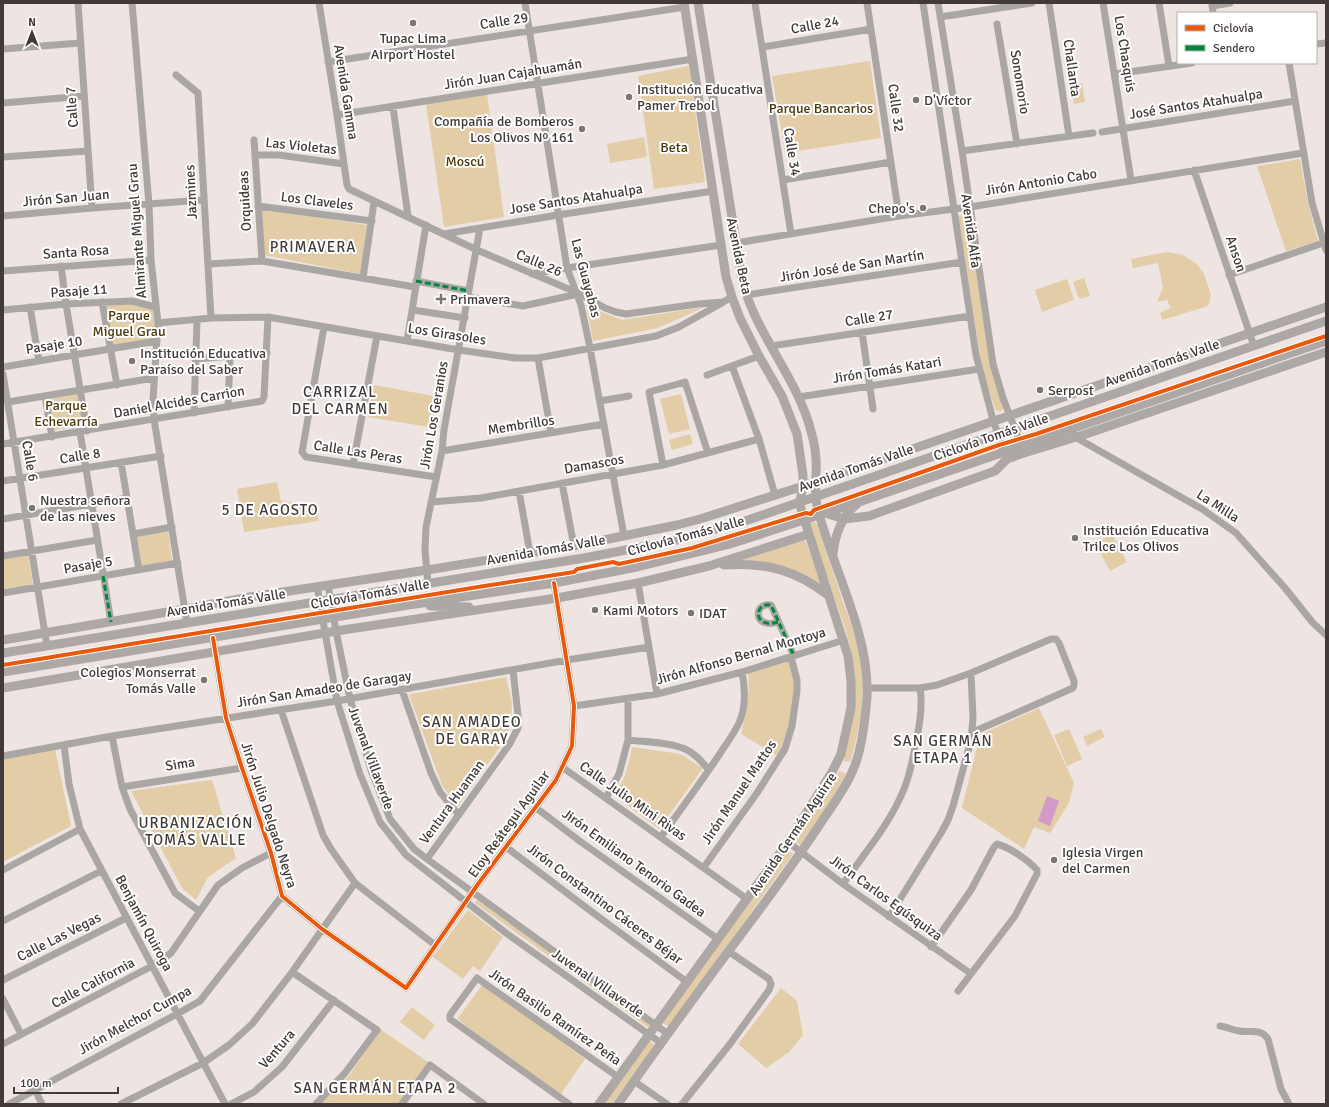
<svg xmlns="http://www.w3.org/2000/svg" width="1329" height="1107" font-family="Signika,sans-serif">
<rect width="100%" height="100%" fill="#eee4e2"/>
<!-- green -->
<path fill="#e2cda6" d="M 870,61 L 881,138 L 785,153 L 772,76 Z
M 689,66 L 705,182 L 654,189 L 638,76 Z
M 1082,83 L 1085,102 L 1074,104 L 1070,85 Z
M 487,94 L 504,217 L 444,227 L 426,104 Z
M 644,137 L 647,157 L 610,163 L 607,144 Z
M 1300,159 L 1308,204 L 1318,241 L 1286,251 L 1257,166 Z
M 262,211 L 284,212 L 367,225 L 361,274 L 264,255 Z
M 964,213 L 966,214 L 968,218 L 989,358 L 1002,405 L 1003,409 L 1000,412 L 996,410 L 994,406 L 982,369 L 959,219 L 959,216 Z
M 1167,252 L 1183,255 L 1197,264 L 1204,274 L 1211,295 L 1208,306 L 1162,320 L 1160,313 L 1171,308 L 1167,300 L 1157,302 L 1163,287 L 1158,263 L 1133,268 L 1131,259 Z
M 1084,278 L 1090,296 L 1079,299 L 1073,282 Z
M 1067,279 L 1074,300 L 1042,312 L 1035,290 Z
M 125,302 L 153,308 L 155,340 L 112,346 L 106,304 Z
M 586,303 L 602,312 L 622,320 L 705,307 L 658,328 L 593,341 Z
M 374,385 L 439,397 L 435,428 L 368,417 Z
M 78,394 L 83,426 L 54,430 L 49,399 Z
M 681,394 L 690,429 L 669,434 L 660,399 Z
M 690,434 L 693,444 L 672,450 L 669,440 Z
M 277,482 L 281,501 L 316,506 L 319,521 L 244,532 L 237,489 Z
M 813,521 L 817,524 C 826,551 835,578 844,605 C 852,627 860,649 862,672 C 864,703 859,733 850,762 L 844,761 L 844,759 L 852,723 L 855,689 L 853,660 L 846,631 L 809,524 Z
M 168,531 L 172,561 L 142,566 L 137,536 Z
M 1112,534 L 1127,562 L 1110,571 L 1095,543 Z
M 803,540 L 806,542 L 821,583 L 819,584 L 803,574 L 789,568 L 742,561 L 742,560 Z
M 28,554 L 33,585 L 3,589 L 3,558 Z
M 791,660 L 795,690 L 787,737 L 778,756 L 741,734 C 747,711 750,697 748,672 Z
M 506,677 L 512,703 L 511,726 L 506,738 L 459,805 L 455,803 L 442,785 L 409,695 L 411,694 Z
M 1039,708 L 1074,783 L 1069,803 L 1050,833 L 1034,827 L 1024,849 L 962,808 L 979,739 L 982,734 Z
M 1069,729 L 1082,759 L 1067,766 L 1054,735 Z
M 1101,729 L 1105,737 L 1087,746 L 1083,737 Z
M 632,747 L 674,753 L 682,755 L 703,768 L 659,829 L 615,796 L 614,794 C 625,782 629,763 632,747 Z
M 55,749 L 71,826 L 3,862 L 3,759 Z
M 839,771 L 846,774 L 832,799 L 800,845 L 793,839 L 825,795 Z
M 212,780 L 236,858 L 208,877 L 196,900 L 182,888 L 131,791 Z
M 788,850 L 793,854 L 669,1026 L 664,1024 L 663,1021 Z
M 477,900 L 651,1024 L 649,1028 L 475,903 Z
M 468,910 L 503,937 L 480,971 L 473,966 L 463,979 L 433,957 Z
M 482,985 L 485,986 L 585,1059 L 560,1095 L 465,1025 L 458,1018 Z
M 781,988 L 797,1001 L 803,1035 L 789,1052 L 766,1068 L 738,1044 Z
M 412,1007 L 435,1025 L 424,1040 L 400,1022 Z
M 380,1029 L 428,1062 L 399,1104 L 320,1104 L 349,1076 Z
M 648,1040 L 654,1044 L 654,1046 L 612,1104 L 602,1104 Z"/>
<!-- water -->
<path fill="#d19ac9" d="M 1047,796 L 1059,801 L 1050,826 L 1038,821 Z"/>
<g fill="none" stroke-linecap="round" stroke-linejoin="round">
<!-- minor -->
<path stroke="#a9a6a4" stroke-width="7" d="M 78,3 L 92,208
M 132,3 L 149,204 L 151,260 L 158,323 L 153,400 L 154,419 L 187,623
M 319,3 L 337,115 L 347,185 L 349,189 L 477,250 L 578,293 L 605,308 L 616,312 L 626,314 L 698,304 L 723,302 L 732,297
M 525,3 L 567,268 L 581,305 L 590,348 L 624,536
M 755,3 L 791,234
M 867,3 L 899,216
M 923,3 L 976,355 L 993,420 L 1006,457
M 938,3 L 962,151 L 993,364 L 1003,398 L 1023,450
M 1049,3 L 1069,136
M 1103,3 L 1131,180
M 1159,3 L 1169,66
M 1212,3 L 1213,13
M 1212,6 L 1230,3
M 940,17 L 1032,3
M 997,24 L 1017,144
M 1316,44 L 1326,43
M 763,47 L 871,29
M 3,49 L 80,43
M 328,62 L 685,7
M 1289,63 L 1312,203 L 1326,250
M 1115,74 L 1192,63
M 176,75 L 198,93 L 211,318
M 3,103 L 84,96
M 393,107 L 408,216
M 337,115 L 693,59
M 1102,132 L 1295,101
M 254,140 L 262,261
M 962,151 L 1093,133
M 255,155 L 279,155 L 344,164
M 3,157 L 88,151
M 1194,170 L 1254,346
M 783,180 L 891,162
M 258,206 L 372,221
M 3,216 L 92,208 L 204,200
M 444,234 L 558,215 L 713,191
M 736,243 L 899,216 L 970,207 L 1303,153
M 209,264 L 262,261 L 415,287
M 61,266 L 66,304 L 87,431
M 3,271 L 151,260
M 532,274 L 567,268 L 721,245
M 1229,275 L 1326,242
M 363,278 L 374,202
M 416,281 L 469,291
M 746,295 L 962,262
M 468,297 L 523,306 L 578,294
M 102,302 L 117,385
M 30,307 L 39,361
M 3,310 L 66,304 L 132,301 L 155,307
M 413,310 L 465,318
M 158,323 L 211,318 L 268,317 L 459,350 L 515,358 L 538,358 L 656,336 L 679,327 L 722,303
M 324,327 L 302,452 L 306,457 L 436,477
M 862,332 L 873,409
M 407,341 L 426,225
M 771,346 L 970,316
M 538,358 L 551,433
M 195,359 L 267,353
M 732,366 L 759,439 L 775,495
M 3,367 L 157,341
M 3,374 L 47,646
M 707,375 L 759,356
M 45,396 L 52,437
M 799,397 L 979,369
M 600,401 L 629,396
M 8,402 L 154,378
M 228,407 L 230,357
M 194,413 L 197,320
M 80,432 L 111,622
M 1074,435 L 1075,437 L 1202,509 L 1236,533 L 1285,588 L 1313,623 L 1326,635
M 3,444 L 262,401 L 264,397 L 268,317
M 442,451 L 604,424
M 121,462 L 139,570
M 353,464 L 377,336
M 663,465 L 649,392 L 685,382 L 708,453
M 3,481 L 161,456
M 562,483 L 574,546
M 519,491 L 530,553
M 431,502 L 481,498 L 663,465 L 759,439
M 3,519 L 127,498
M 133,534 L 172,527
M 3,556 L 97,540
M 638,583 L 657,694
M 428,584 L 425,550 L 426,527 L 442,451 L 444,430 L 480,228
M 328,585 L 336,631 L 350,699 L 371,770 L 390,819 L 414,849 L 427,859 L 668,1034
M 317,586 L 337,701 L 360,774 L 380,822 L 406,855 L 506,933 L 661,1043
M 3,593 L 178,563
M 778,622 C 753,630 753,602 771,605 L 794,656
M 213,638 L 226,718 L 242,768 L 271,853 L 282,896 L 322,929 L 406,988 L 478,884 L 556,780 L 572,746 L 574,706 L 554,583
M 867,688 L 920,688 L 937,685 L 971,673 L 1051,639 L 1056,639 L 1059,643 L 1074,681 L 1074,685 L 1073,688 L 973,732
M 402,690 L 431,773 L 440,792 L 459,815
M 574,706 L 657,694 L 742,672 L 844,640
M 281,710 L 323,835 L 331,849 L 355,883 L 435,945
M 112,736 L 122,787 L 130,809 L 175,893 L 199,911
M 628,740 C 645,742 670,742 685,749 C 695,753 702,762 709,770
M 64,745 L 69,784 L 80,829 L 225,1104
M 3,756 L 112,736 L 337,701 L 567,660 L 649,647
M 562,767 L 747,899
M 122,787 L 242,768
M 606,798 L 619,774 L 628,740 L 628,699
M 535,807 L 581,842 L 718,939
M 661,837 C 681,809 702,781 721,752 C 728,741 737,730 741,718 C 746,703 745,687 742,672
M 788,842 L 843,884 L 970,973
M 506,847 L 592,912 L 687,982
M 427,859 L 509,745 L 518,728 L 518,715 L 513,670
M 704,867 L 757,793 L 785,749 L 792,726 L 797,691 L 797,680 L 791,657
M 3,870 L 80,829
M 843,884 C 864,854 890,824 904,789 C 910,775 913,758 916,742 C 920,724 923,706 920,688
M 889,917 L 941,833 L 948,820 L 953,806 L 971,740 L 973,718 L 971,673
M 3,921 L 101,871
M 931,947 L 971,890 L 994,847 L 997,844 C 1009,847 1028,860 1037,870 L 1037,874 L 1015,916 L 958,991
M 292,972 L 377,1030 L 345,1073 L 316,1104
M 3,980 L 126,918
M 3,999 L 21,1034
M 1220,1026 C 1227,1027 1233,1030 1239,1031 C 1251,1033 1261,1028 1268,1039 L 1281,1089 L 1289,1104
M 3,1044 L 152,966 L 171,953 L 218,885 L 242,868 L 271,853
M 634,1081 L 667,1104
M 35,1090 L 42,1104
M 9,1104 L 177,1014 L 200,1001 L 282,896
M 121,1104 L 203,1063 L 229,1045 L 252,1024 L 290,975 L 355,883
M 231,1104 L 254,1092 L 282,1067 L 334,1000
M 402,1104 L 430,1065 L 484,1104
M 569,1104 L 450,1019 L 450,1015 L 477,978 L 618,1077
M 682,1104 L 730,1044 L 769,990 L 771,984 L 769,979 L 728,951"/>
<!-- major -->
<path stroke="#ada8a6" stroke-width="9" d="M 825,513 L 844,519 L 869,516 L 995,471 L 1007,459 L 1024,453 L 1083,435 L 1326,352
M 833,554 C 835,535 842,516 857,504
M 724,565 C 766,562 796,570 829,596
M 430,606 L 469,607
M 3,640 L 185,609 L 250,597 L 427,570 L 574,546 L 677,525 L 700,519 L 816,482 L 1326,307
M 3,653 L 584,558 L 673,541 L 745,521 L 1326,321
M 3,672 L 402,606 L 554,583 L 637,567 L 706,550 L 730,544 L 859,502 L 1326,341
M 3,688 L 336,631 L 557,598 L 638,583 L 709,566 L 809,534
M 599,1104 L 788,842 L 832,772 L 841,754 L 851,708 L 851,681 L 848,656 L 801,509 L 800,501 L 803,486 L 803,475 L 797,434 L 782,396 L 759,356 L 740,318 L 732,297 L 726,277 L 684,3
M 618,1104 C 664,1038 712,973 760,909 C 782,879 804,849 824,818 C 835,802 846,787 853,770 C 862,750 865,719 867,697 C 870,635 833,569 818,510 C 814,495 816,487 816,473 C 817,459 815,445 811,431 C 797,377 756,335 742,280 L 698,3"/>
<!-- quiet -->
<path stroke="#00873e" stroke-width="3" stroke-dasharray="6 3" stroke-linecap="butt" d="M 416,281 L 469,291
M 103,576 L 111,622
M 778,622 C 753,630 753,602 771,605 L 794,656"/>
<defs>
<path id="cycleway" d="M 213,638 L 226,718 L 242,768 L 271,853 L 282,896 L 322,929 L 406,988 L 478,884 L 556,780 L 572,746 L 574,706 L 554,583
M 3,665 L 478,587 L 574,572 L 577,569 L 613,562 L 619,564 L 692,548 L 806,513 L 811,514 L 814,510 L 999,445 L 1036,434 L 1326,336"/>
</defs>
<!-- cycleway casing -->
<use href="#cycleway" stroke="#fff" stroke-width="6"/>
<!-- cycleway -->
<use href="#cycleway" stroke="#e8590c" stroke-width="4"/>
</g>
<!-- markers -->
<g fill="#7e7674" stroke="#fff" stroke-width="1.5">
<circle cx="413" cy="23" r="4"/>
<circle cx="629" cy="97" r="4"/>
<circle cx="916" cy="100" r="4"/>
<circle cx="582" cy="129" r="4"/>
<circle cx="923" cy="208" r="4"/>
<path d="M439 293h4v4h4v4h-4v4h-4v-4h-4v-4h4z"/>
<circle cx="132" cy="361" r="4"/>
<circle cx="1040" cy="390" r="4"/>
<circle cx="32" cy="508" r="4"/>
<circle cx="1075" cy="538" r="4"/>
<circle cx="595" cy="610" r="4"/>
<circle cx="691" cy="613" r="4"/>
<circle cx="204" cy="680" r="4"/>
<circle cx="1054" cy="860" r="4"/>
</g>
<g text-anchor="middle" dominant-baseline="central" stroke-width="4" stroke-linejoin="round" paint-order="stroke">
<!-- street labels -->
<g font-size="14" fill="#423a39" stroke="#fff">
<text transform="translate(504 21) rotate(-9)">Calle 29</text>
<text transform="translate(815 25) rotate(-10)">Calle 24</text>
<text transform="translate(1125 54) rotate(81)">Los Chasquis</text>
<text transform="translate(1072 68) rotate(82)">Challanta</text>
<text transform="translate(513 74) rotate(-9)">Jirón Juan Cajahuamán</text>
<text transform="translate(1020 82) rotate(81)">Sonomorio</text>
<text transform="translate(346 92) rotate(81)">Avenida Gamma</text>
<text transform="translate(1196 104) rotate(-9)">José Santos Atahualpa</text>
<text transform="translate(72 107) rotate(-94)">Calle 7</text>
<text transform="translate(896 108) rotate(82)">Calle 32</text>
<text transform="translate(301 146) rotate(6)">Las Violetas</text>
<text transform="translate(792 152) rotate(81)">Calle 34</text>
<text transform="translate(1041 182) rotate(-9)">Jirón Antonio Cabo</text>
<text transform="translate(191 192) rotate(-93)">Jazmines</text>
<text transform="translate(66 198) rotate(-5)">Jirón San Juan</text>
<text transform="translate(576 199) rotate(-9)">Jose Santos Atahualpa</text>
<text transform="translate(245 201) rotate(-93)">Orquideas</text>
<text transform="translate(317 201) rotate(7)">Los Claveles</text>
<text transform="translate(137 231) rotate(-94)">Almirante Miguel Grau</text>
<text transform="translate(971 231) rotate(82)">Avenida Alfa</text>
<text transform="translate(76 252) rotate(-4)">Santa Rosa</text>
<text transform="translate(1236 254) rotate(71)">Anson</text>
<text transform="translate(739 256) rotate(78)">Avenida Beta</text>
<text transform="translate(539 263) rotate(23)">Calle 26</text>
<text transform="translate(852 266) rotate(-9)">Jirón José de San Martín</text>
<text transform="translate(586 278) rotate(75)">Las Guayabas</text>
<text transform="translate(79 291) rotate(-4)">Pasaje 11</text>
<text transform="translate(869 318) rotate(-9)">Calle 27</text>
<text transform="translate(447 334) rotate(9)">Los Girasoles</text>
<text transform="translate(54 345) rotate(-9)">Pasaje 10</text>
<text transform="translate(1162 363) rotate(-19)">Avenida Tomás Valle</text>
<text transform="translate(887 370) rotate(-9)">Jirón Tomás Katari</text>
<text transform="translate(179 402) rotate(-10)">Daniel Alcides Carrion</text>
<text transform="translate(434 415) rotate(-80)">Jirón Los Geranios</text>
<text transform="translate(521 425) rotate(-9)">Membrillos</text>
<text transform="translate(991 437) rotate(-19)">Ciclovía Tomás Valle</text>
<text transform="translate(358 452) rotate(9)">Calle Las Peras</text>
<text transform="translate(80 456) rotate(-9)">Calle 8</text>
<text transform="translate(30 461) rotate(80)">Calle 6</text>
<text transform="translate(594 464) rotate(-10)">Damascos</text>
<text transform="translate(856 468) rotate(-19)">Avenida Tomás Valle</text>
<text transform="translate(1218 506) rotate(33)">La Milla</text>
<text transform="translate(686 536) rotate(-15)">Ciclovía Tomás Valle</text>
<text transform="translate(546 550) rotate(-10)">Avenida Tomás Valle</text>
<text transform="translate(88 565) rotate(-10)">Pasaje 5</text>
<text transform="translate(370 594) rotate(-10)">Ciclovía Tomás Valle</text>
<text transform="translate(226 603) rotate(-9)">Avenida Tomás Valle</text>
<text transform="translate(741 656) rotate(-16)">Jirón Alfonso Bernal Montoya</text>
<text transform="translate(324 689) rotate(-9)">Jirón San Amadeo de Garagay</text>
<text transform="translate(371 758) rotate(70)">Juvenal Villaverde</text>
<text transform="translate(180 764) rotate(-9)">Sima</text>
<text transform="translate(739 792) rotate(-56)">Jirón Manuel Mattos</text>
<text transform="translate(633 801) rotate(35)">Calle Julio Mini Rivas</text>
<text transform="translate(452 802) rotate(-54)">Ventura Huaman</text>
<text transform="translate(269 815) rotate(72)">Jirón Julio Delgado Neyra</text>
<text transform="translate(509 824) rotate(-54)">Eloy Reátegui Aguilar</text>
<text transform="translate(793 834) rotate(-56)">Avenida Germán Aguirre</text>
<text transform="translate(634 863) rotate(36)">Jirón Emiliano Tenorio Gadea</text>
<text transform="translate(886 898) rotate(36)">Jirón Carlos Egúsquiza</text>
<text transform="translate(605 904) rotate(37)">Jirón Constantino Cáceres Béjar</text>
<text transform="translate(144 923) rotate(62)">Benjamín Quiroga</text>
<text transform="translate(59 937) rotate(-27)">Calle Las Vegas</text>
<text transform="translate(93 983) rotate(-28)">Calle California</text>
<text transform="translate(598 983) rotate(35)">Juvenal Villaverde</text>
<text transform="translate(555 1017) rotate(35)">Jirón Basilio Ramírez Peña</text>
<text transform="translate(135 1020) rotate(-29)">Jirón Melchor Cumpa</text>
<text transform="translate(277 1049) rotate(-49)">Ventura</text>
</g>
<!-- poi labels -->
<g font-size="14" fill="#423a39" stroke="#fff" text-anchor="start">
<text x="413" y="38" text-anchor="middle">Tupac Lima<tspan x="413" dy="16">Airport Hostel</tspan></text>
<text x="637" y="89">Institución Educativa<tspan x="637" dy="16">Pamer Trebol</tspan></text>
<text x="924" y="100">D'Víctor</text>
<text x="574" y="121" text-anchor="end">Compañía de Bomberos<tspan x="574" dy="16">Los Olivos Nº 161</tspan></text>
<text x="915" y="208" text-anchor="end">Chepo's</text>
<text x="450" y="299">Primavera</text>
<text x="140" y="353">Institución Educativa<tspan x="140" dy="16">Paraíso del Saber</tspan></text>
<text x="1048" y="390">Serpost</text>
<text x="40" y="500">Nuestra señora<tspan x="40" dy="16">de las nieves</tspan></text>
<text x="1083" y="530">Institución Educativa<tspan x="1083" dy="16">Trilce Los Olivos</tspan></text>
<text x="603" y="610">Kami Motors</text>
<text x="699" y="613">IDAT</text>
<text x="196" y="672" text-anchor="end">Colegios Monserrat<tspan x="196" dy="16">Tomás Valle</tspan></text>
<text x="1062" y="852">Iglesia Virgen<tspan x="1062" dy="16">del Carmen</tspan></text>
</g>
<!-- park labels -->
<g font-size="14" fill="#49390d" stroke="#fff">
<text x="821" y="108">Parque Bancarios</text>
<text x="674" y="147">Beta</text>
<text x="465" y="161">Moscú</text>
<text x="129" y="315">Parque<tspan x="129" dy="16">Miguel Grau</tspan></text>
<text x="66" y="405">Parque<tspan x="66" dy="16">Echevarría</tspan></text>
</g>
<!-- neighbourhood labels -->
<g font-size="15" letter-spacing="1" fill="#423a39" stroke="#fff">
<text x="313" y="247">PRIMAVERA</text>
<text x="340" y="392">CARRIZAL<tspan x="340" dy="17">DEL CARMEN</tspan></text>
<text x="270" y="510">5 DE AGOSTO</text>
<text x="472" y="722">SAN AMADEO<tspan x="472" dy="17">DE GARAY</tspan></text>
<text x="943" y="741">SAN GERMÁN<tspan x="943" dy="17">ETAPA 1</tspan></text>
<text x="196" y="823">URBANIZACIÓN<tspan x="196" dy="17">TOMÁS VALLE</tspan></text>
<text x="375" y="1088">SAN GERMÁN ETAPA 2</text>
</g>
</g>
<!-- border -->
<rect width="1329" height="1107" fill="none" stroke="#423a39" stroke-width="8"/>
<!-- legend -->
<rect x="1177" y="12" width="140" height="52" fill="#ffffff" stroke="#b3b0b0"/>
<rect x="1185" y="25" width="20" height="6" fill="#e8590c" stroke="#b3b0b0"/>
<text x="1213" y="32" font-size="12" fill="#423a39">Ciclovía</text>
<rect x="1185" y="45" width="20" height="6" fill="#00873e" stroke="#b3b0b0"/>
<text x="1213" y="52" font-size="12" fill="#423a39">Sendero</text>
<!-- north arrow -->
<g transform="translate(32 32)" stroke="#ffffff" stroke-width="3" paint-order="stroke">
<path d="M0-3L7 15L0 10L-7 15Z" fill="#423a39"/>
<text y="-6" font-size="11" font-weight="bold" text-anchor="middle" fill="#423a39">N</text>
</g>
<!-- scale -->
<path d="M14 1087v6h104v-6" fill="none" stroke="#423a39" stroke-width="2"/>
<text x="20" y="1087" font-size="12" fill="#423a39" stroke="#ffffff" stroke-width="3" paint-order="stroke">100 m</text>
</svg>
